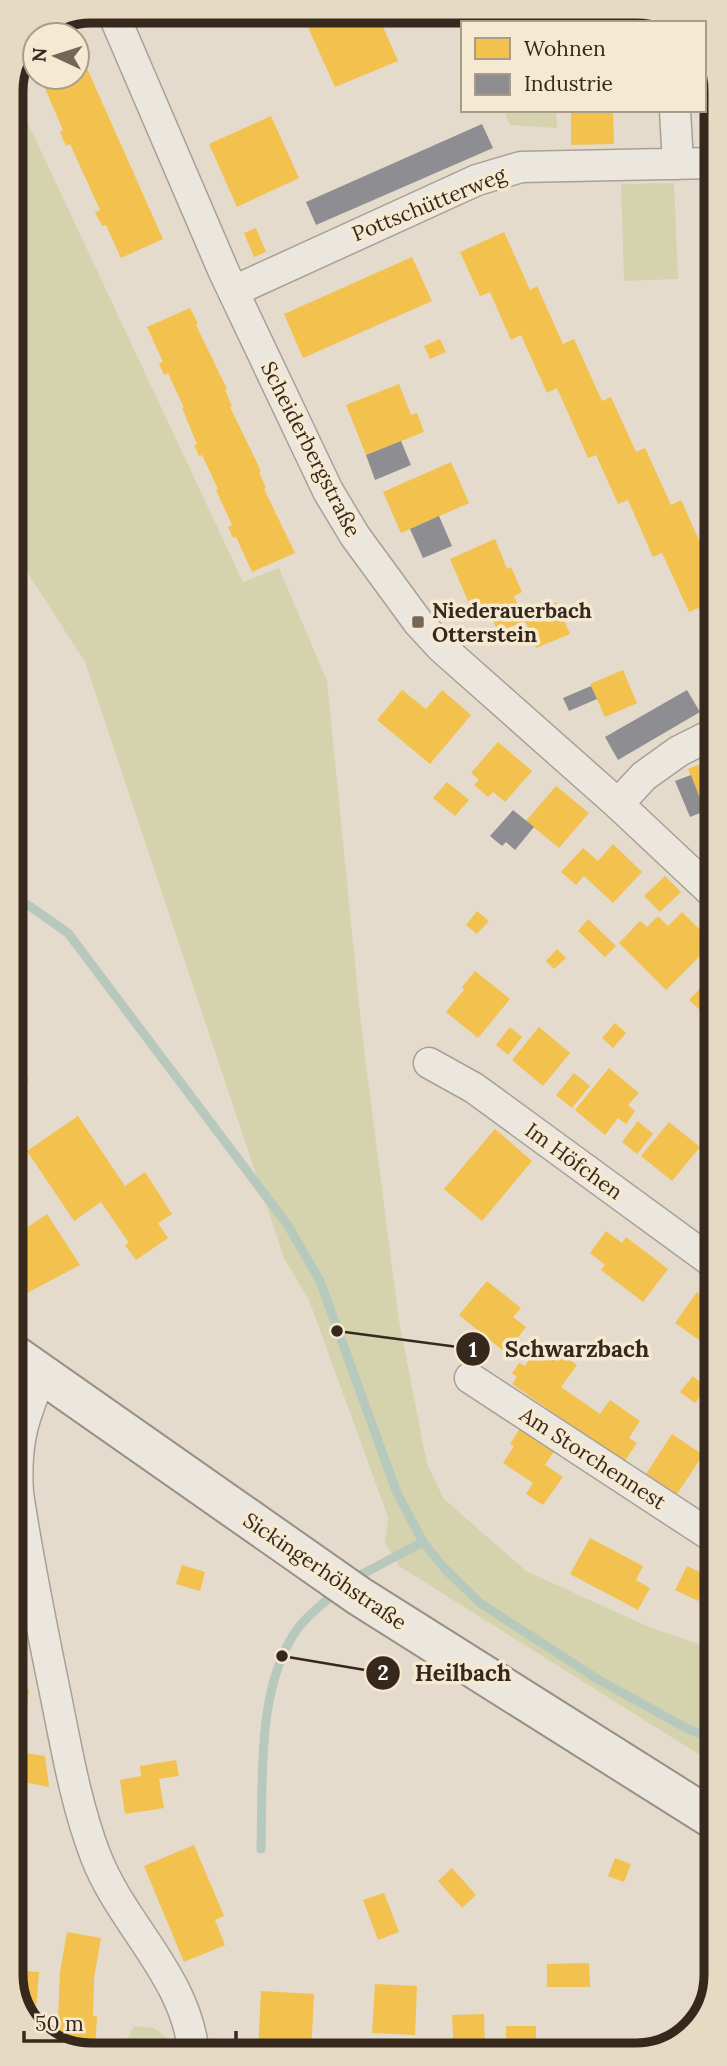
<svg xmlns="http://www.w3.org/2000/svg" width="727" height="2066" font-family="Lora,serif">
<rect width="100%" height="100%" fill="#e4dbcc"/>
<!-- green -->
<path fill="#d5d3ae" d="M 452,11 L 554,11 L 554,23 L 463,23 L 463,27 Z
M 11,87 L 243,582 L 279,568 L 327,681 L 362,1033 L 399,1321 L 427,1464 L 444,1499 L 526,1571 L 649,1627 L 716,1650 L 716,1765 L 399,1566 L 385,1543 L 388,1517 L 309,1300 L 284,1258 L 85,662 L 11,547 Z
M 504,110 L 556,110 L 557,128 L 510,125 Z
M 674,183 L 678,279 L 624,281 L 621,184 Z
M 134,2026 L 154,2028 L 167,2038 L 168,2055 L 119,2055 Z"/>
<!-- homes -->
<path fill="#f2c14e" d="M 341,11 L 376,11 L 398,61 L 335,87 L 307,25 Z
M 568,11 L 610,11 L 611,23 L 568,23 Z
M 66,21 L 72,35 L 35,35 L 35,64 L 30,66 L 25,54 L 34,34 Z
M 77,46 L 163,239 L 121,258 L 106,225 L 102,226 L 95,212 L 100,210 L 70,144 L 66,146 L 60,132 L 63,130 L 40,77 L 77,77 Z
M 704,55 L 714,70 L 714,80 L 704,81 Z
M 571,110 L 613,110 L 614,144 L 571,145 Z
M 271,116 L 299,178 L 237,207 L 209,144 Z
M 256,228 L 266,252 L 254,257 L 244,233 Z
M 504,232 L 530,290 L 537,286 L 563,344 L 574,339 L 602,401 L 611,397 L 636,452 L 645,448 L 671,505 L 681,500 L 707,558 L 714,554 L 715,643 L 698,608 L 689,612 L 662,553 L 653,557 L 628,500 L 618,504 L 596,455 L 588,458 L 557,388 L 547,393 L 521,335 L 511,340 L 490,292 L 480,296 L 460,252 Z
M 412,257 L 432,301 L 303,358 L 284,314 Z
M 190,308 L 198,324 L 196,325 L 227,389 L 225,390 L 232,406 L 230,407 L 261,471 L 259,472 L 266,488 L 264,489 L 295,553 L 252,572 L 236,537 L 233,538 L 228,527 L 232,525 L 216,490 L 218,489 L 202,455 L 199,456 L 194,445 L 197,444 L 182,408 L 184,408 L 168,373 L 164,375 L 159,363 L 163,362 L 147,327 Z
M 440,339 L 446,352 L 430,359 L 424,346 Z
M 399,384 L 411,415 L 417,413 L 424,432 L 366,455 L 346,405 Z
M 451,462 L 469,503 L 401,533 L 383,492 Z
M 495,539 L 507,569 L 511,567 L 522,592 L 514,596 L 523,617 L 556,602 L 570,634 L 536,648 L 525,621 L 498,632 L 487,607 L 473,613 L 450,559 Z
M 623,670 L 637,703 L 605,717 L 590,684 Z
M 402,690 L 426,709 L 442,690 L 471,715 L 430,764 L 377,720 Z
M 498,742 L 532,771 L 505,802 L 493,792 L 488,797 L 474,785 L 479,780 L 471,773 Z
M 715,758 L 715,811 L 707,814 L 688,769 Z
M 447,782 L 469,800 L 455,816 L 433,798 Z
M 556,786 L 589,813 L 559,848 L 526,821 Z
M 613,844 L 642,872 L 613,903 L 584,876 L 576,885 L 561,872 L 583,848 L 598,861 Z
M 665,876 L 681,892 L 660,912 L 644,896 Z
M 477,911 L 489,921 L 477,934 L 466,925 Z
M 682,912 L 713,943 L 666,990 L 619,943 L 640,921 L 647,927 L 658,916 L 668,926 Z
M 588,919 L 616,946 L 605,957 L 578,931 Z
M 557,949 L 566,958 L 554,969 L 546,961 Z
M 475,971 L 510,999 L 478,1038 L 446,1012 L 464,990 L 462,987 Z
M 715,973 L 715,1006 L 710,1002 L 702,1012 L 689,1000 Z
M 615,1023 L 626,1033 L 613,1048 L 602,1038 Z
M 510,1027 L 522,1037 L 508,1055 L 496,1045 Z
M 539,1027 L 570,1053 L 543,1086 L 512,1060 Z
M 609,1068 L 639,1093 L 628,1105 L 635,1111 L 626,1124 L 618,1118 L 605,1135 L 575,1110 Z
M 19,1070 L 29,1080 L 12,1097 L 12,1077 Z
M 574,1073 L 590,1086 L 572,1108 L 556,1095 Z
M 12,1100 L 24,1113 L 12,1124 Z
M 78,1116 L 125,1186 L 145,1172 L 172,1214 L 158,1223 L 168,1238 L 136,1260 L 125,1245 L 129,1243 L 101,1202 L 74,1221 L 27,1151 Z
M 638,1121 L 653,1134 L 637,1154 L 622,1142 Z
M 669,1122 L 700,1147 L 672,1181 L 641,1156 Z
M 495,1129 L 532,1161 L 482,1221 L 444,1189 Z
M 715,1191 L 715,1214 L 704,1205 Z
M 47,1214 L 80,1265 L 12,1301 L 12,1230 L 16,1235 Z
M 606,1231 L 622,1243 L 626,1237 L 668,1269 L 643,1302 L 601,1270 L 605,1265 L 590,1253 Z
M 487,1281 L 521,1308 L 513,1317 L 526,1327 L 506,1353 L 459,1315 Z
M 697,1292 L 715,1305 L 716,1352 L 675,1323 Z
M 542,1341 L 577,1365 L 561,1387 L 600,1414 L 610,1400 L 640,1421 L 629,1438 L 637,1443 L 624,1462 L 512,1384 L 517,1377 L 512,1373 L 519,1363 L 525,1366 Z
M 693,1376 L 707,1388 L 695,1403 L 680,1392 Z
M 521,1427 L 555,1450 L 545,1465 L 563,1477 L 543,1505 L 526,1494 L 533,1483 L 503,1463 L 514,1446 L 510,1444 Z
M 672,1434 L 703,1455 L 677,1494 L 646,1474 Z
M 716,1490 L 716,1519 L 703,1511 Z
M 590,1538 L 643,1566 L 636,1580 L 650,1588 L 638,1610 L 570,1574 Z
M 182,1565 L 205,1572 L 200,1591 L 176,1584 Z
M 687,1566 L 708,1576 L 713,1566 L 716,1567 L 716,1587 L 707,1582 L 698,1601 L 675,1590 Z
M 13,1689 L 29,1689 L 27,1710 L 13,1710 Z
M 13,1751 L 45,1756 L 49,1787 L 13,1780 Z
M 176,1760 L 179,1776 L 159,1779 L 164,1808 L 125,1814 L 120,1780 L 141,1776 L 140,1766 Z
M 194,1845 L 224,1916 L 215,1920 L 225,1945 L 184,1962 L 144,1866 Z
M 615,1858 L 631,1864 L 624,1882 L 608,1876 Z
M 452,1868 L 476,1895 L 462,1908 L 438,1881 Z
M 384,1893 L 399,1932 L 378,1940 L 363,1900 Z
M 67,1932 L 101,1938 L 94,1978 L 93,2016 L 97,2016 L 95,2048 L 57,2044 L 60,1972 Z
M 589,1963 L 590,1987 L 547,1987 L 547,1964 Z
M 13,1970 L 39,1972 L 35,2019 L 27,2019 L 13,1996 Z
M 375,1984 L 417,1986 L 415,2035 L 372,2033 Z
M 261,1991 L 314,1994 L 311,2054 L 258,2054 Z
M 484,2014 L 485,2053 L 454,2054 L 452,2015 Z
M 506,2026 L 536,2026 L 536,2053 L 506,2053 Z"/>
<!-- industry -->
<path fill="#8d8d92" d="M 482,124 L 493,148 L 316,225 L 306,202 Z
M 401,441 L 411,465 L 375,480 L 366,455 Z
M 439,516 L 452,546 L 423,558 L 410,529 Z
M 591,686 L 597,699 L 569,711 L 563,698 Z
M 687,690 L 700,712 L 618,760 L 605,737 Z
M 691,775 L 705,811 L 690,817 L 675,781 Z
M 513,810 L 534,827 L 515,850 L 506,842 L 502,846 L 490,836 Z"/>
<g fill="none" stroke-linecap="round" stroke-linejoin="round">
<!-- stream -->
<path stroke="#b7c8bd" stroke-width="9" d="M 12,899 L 28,905 L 68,933 L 287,1224 L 320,1281 L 397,1493 L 423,1542 L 444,1568 L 480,1603 L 599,1680 L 688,1729 L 716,1740
M 351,1580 L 423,1542
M 261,1849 C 263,1780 256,1686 298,1628 C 309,1614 324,1602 338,1591"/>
<defs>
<path id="minor" d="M 112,11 L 224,272 L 328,491 L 355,536 L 418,622 L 442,648 L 618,804 L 715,895
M 675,110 L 678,164
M 234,291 L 477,180 L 521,167 L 714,163
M 618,804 L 644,776 L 679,751 L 715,733
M 429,1063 L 474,1088 L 715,1264
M 42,1375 C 22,1419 15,1445 18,1493 C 28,1561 42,1629 56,1697 C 67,1751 76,1805 96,1857 C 123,1926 187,1977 194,2055
M 470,1378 L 716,1539"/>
<path id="secondary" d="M 12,1353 L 359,1596 L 716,1821"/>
</defs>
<!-- minor casing -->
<use href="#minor" stroke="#a9a095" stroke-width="33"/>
<!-- secondary casing -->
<use href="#secondary" stroke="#989085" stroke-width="42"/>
<!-- minor -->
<use href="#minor" stroke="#ece7de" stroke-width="30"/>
<!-- secondary -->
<use href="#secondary" stroke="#ece7de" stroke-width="38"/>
</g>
<!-- markers -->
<rect fill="#74675a" stroke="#f5e9d1" stroke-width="2.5" x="411" y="615" width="14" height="14" rx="3.5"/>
<g text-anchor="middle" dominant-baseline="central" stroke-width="7" stroke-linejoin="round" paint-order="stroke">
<!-- street labels -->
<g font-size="21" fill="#37281d" stroke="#f5e9d1">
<text transform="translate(429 204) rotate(-22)">Pottschütterweg</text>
<text transform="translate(311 449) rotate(63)">Scheiderbergstraße</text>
<text transform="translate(574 1161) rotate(36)">Im Höfchen</text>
<text transform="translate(593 1458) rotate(33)">Am Storchennest</text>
<text transform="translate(325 1571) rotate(34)">Sickingerhöhstraße</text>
</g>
<!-- poi labels -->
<g font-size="21" font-weight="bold" fill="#37281d" stroke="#f5e9d1" text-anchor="start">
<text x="432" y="610">Niederauerbach<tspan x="432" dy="24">Otterstein</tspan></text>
</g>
</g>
<!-- crop -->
<path d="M0 0H727V2066H0ZM91 23H636A68 68 0 0 1 704 91V1975A68 68 0 0 1 636 2043H91A68 68 0 0 1 23 1975V91A68 68 0 0 1 91 23Z" fill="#e6dac3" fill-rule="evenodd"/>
<path fill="none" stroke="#37281d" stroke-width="9" d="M91 23H636A68 68 0 0 1 704 91V1975A68 68 0 0 1 636 2043H91A68 68 0 0 1 23 1975V91A68 68 0 0 1 91 23Z"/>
<!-- callouts -->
<path fill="none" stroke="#37281d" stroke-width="2.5" d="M337 1331L473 1349M282 1656L383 1673"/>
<g fill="#37281d" stroke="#f5e9d1" stroke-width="2.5">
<circle cx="337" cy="1331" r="7"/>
<circle cx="282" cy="1656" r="7"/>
<circle cx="473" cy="1349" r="18"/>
<circle cx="383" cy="1673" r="18"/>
</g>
<g font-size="21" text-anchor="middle" font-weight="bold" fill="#fff">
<text x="473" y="1357">1</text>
<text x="383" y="1680">2</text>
</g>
<g font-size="23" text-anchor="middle" font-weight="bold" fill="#37281d" stroke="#f5e9d1" stroke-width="7" stroke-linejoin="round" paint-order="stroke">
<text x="577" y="1357">Schwarzbach</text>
<text x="463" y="1681">Heilbach</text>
</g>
<!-- legend -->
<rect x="461" y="21" width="245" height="91" fill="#f5e9d1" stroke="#a99c89" stroke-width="2"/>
<rect x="475" y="38" width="35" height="21" fill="#f2c14e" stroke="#a99c89" stroke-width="2"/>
<text x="524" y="56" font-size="21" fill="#37281d">Wohnen</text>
<rect x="475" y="74" width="35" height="21" fill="#8d8d92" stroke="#a99c89" stroke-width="2"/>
<text x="524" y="91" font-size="21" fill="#37281d">Industrie</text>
<!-- north arrow -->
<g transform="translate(56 56) rotate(274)"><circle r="33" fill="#f5e9d1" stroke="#a99c89" stroke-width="2"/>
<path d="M0-5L12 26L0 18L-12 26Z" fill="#74675a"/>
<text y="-10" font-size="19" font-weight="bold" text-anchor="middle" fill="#37281d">N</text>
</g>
<!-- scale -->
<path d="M24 2031v10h212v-10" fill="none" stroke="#37281d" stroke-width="3.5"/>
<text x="35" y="2031" font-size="21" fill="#37281d" stroke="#f5e9d1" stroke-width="5" paint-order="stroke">50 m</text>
</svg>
